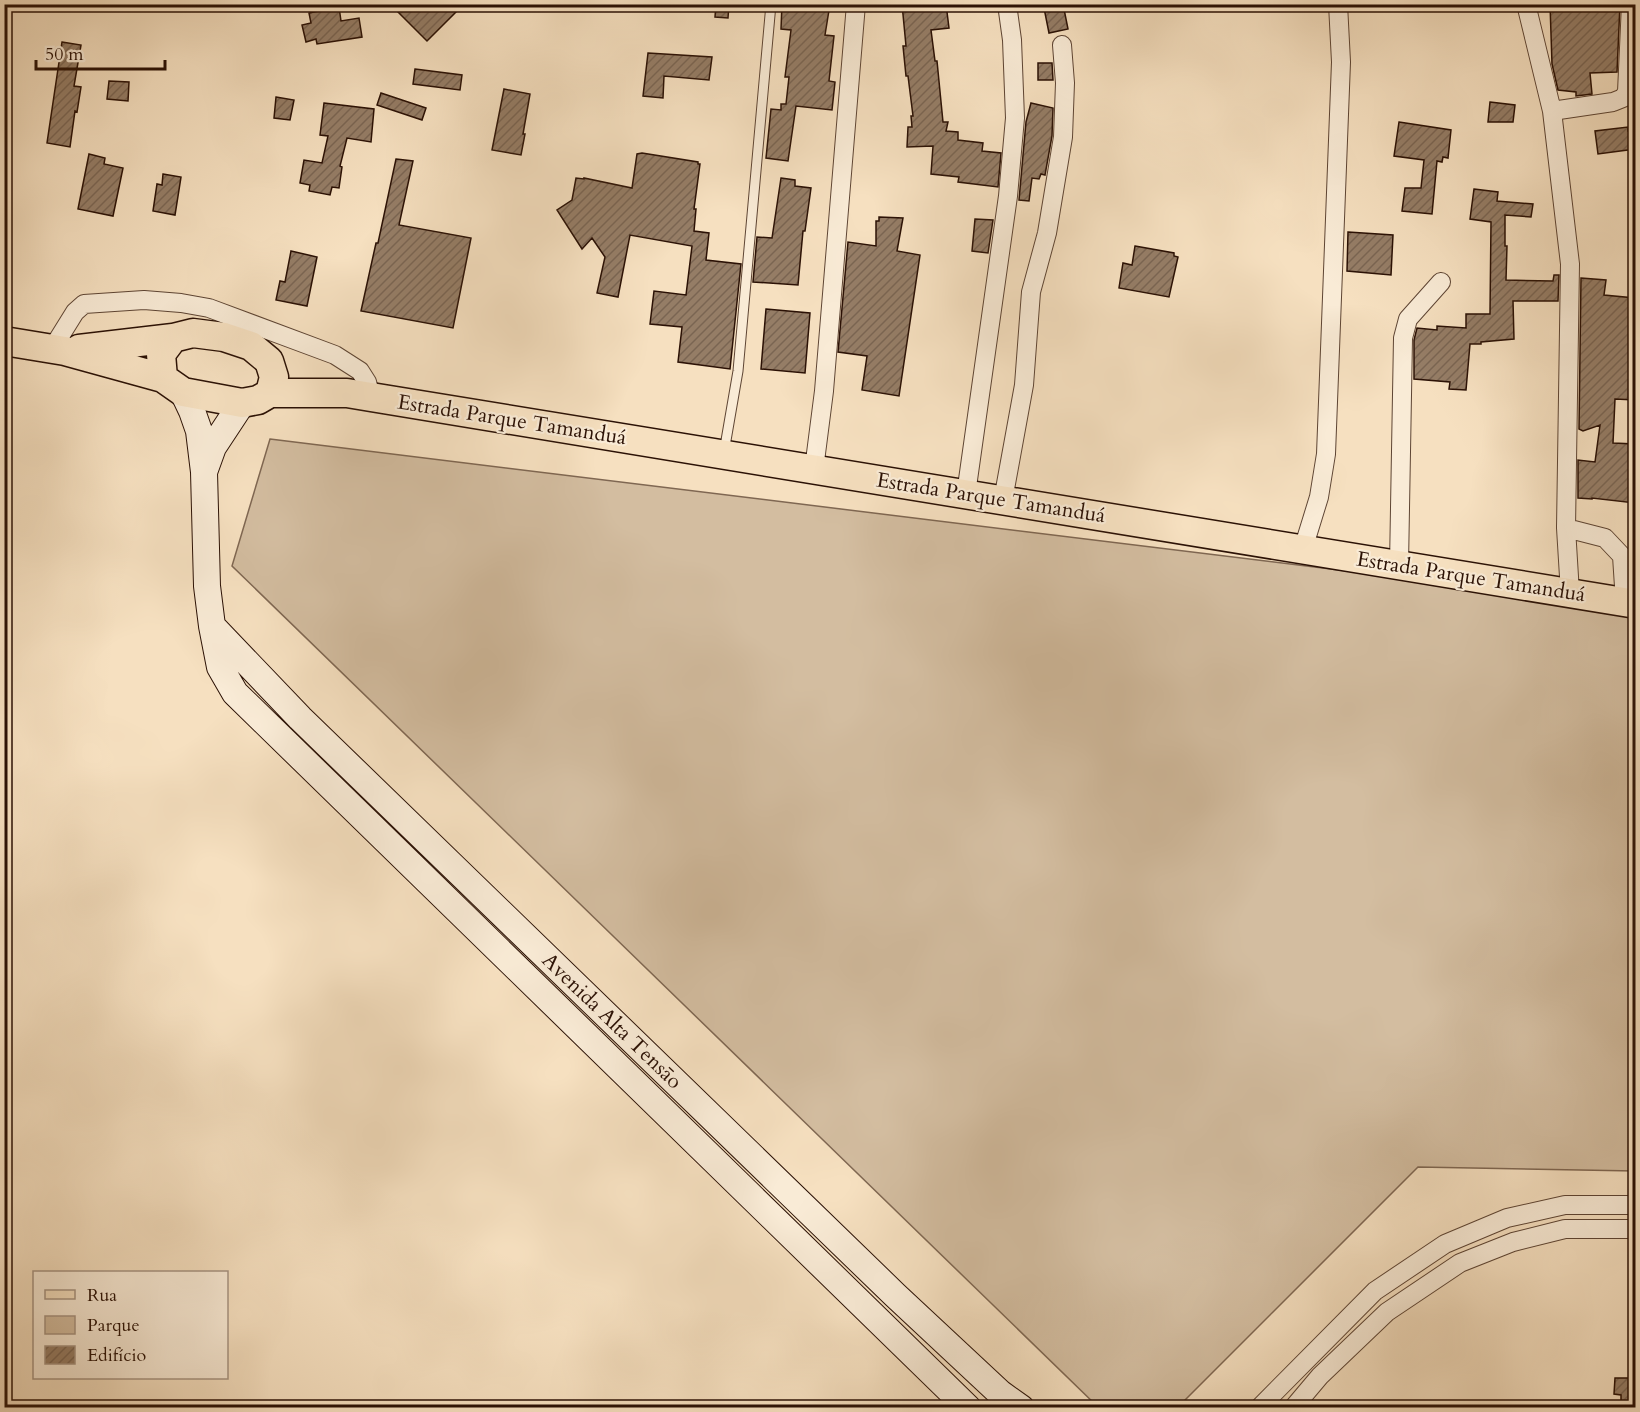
<svg xmlns="http://www.w3.org/2000/svg" width="1640" height="1412" font-family="Cardo,serif">
<defs>
<pattern id="building-hatch" width="6" height="6" patternUnits="userSpaceOnUse" patternTransform="scale(1.5)"><rect width="6" height="6" fill="#957d66"/><path d="M-1 1l2-2M0 6l6-6M5 7l2-2" fill="none" stroke="#7a6552"/></pattern>
</defs>
<rect width="100%" height="100%" fill="#f6e0c0"/>
<filter id="stains"><feTurbulence type="fractalNoise" baseFrequency=".00333" numOctaves="4"/><feColorMatrix values="0 0 0 0 .2 0 0 0 0 .09 0 0 0 0 .02 0 0 0 .5 -.17"/></filter>
<radialGradient id="worn" r=".72"><stop offset=".6" stop-color="#630" stop-opacity="0"/><stop offset="1" stop-color="#630" stop-opacity=".3"/></radialGradient>
<!-- green -->
<path fill="#d3bda0" stroke="#7f6752" stroke-width="1.5" d="M 270,439 L 1363,573 L 1635,617 L 1635,1171 L 1418,1167 L 1178,1407 L 1098,1407 L 232,566 Z"/>
<!-- building -->
<path fill="url(#building-hatch)" stroke="#2b1105" stroke-width="1.5" d="M 406,4 L 448,4 L 456,12 L 427,41 L 398,12 Z
M 716,4 L 729,4 L 728,18 L 715,17 Z
M 782,4 L 830,4 L 825,35 L 834,36 L 829,81 L 835,82 L 832,110 L 796,106 L 788,161 L 766,158 L 771,109 L 781,110 L 781,104 L 786,104 L 789,77 L 785,77 L 791,30 L 781,29 Z
M 902,4 L 946,4 L 949,28 L 931,30 L 935,61 L 937,61 L 943,122 L 948,122 L 946,131 L 958,132 L 958,140 L 983,143 L 982,151 L 1001,153 L 998,187 L 958,182 L 959,177 L 931,174 L 933,146 L 907,147 L 908,127 L 912,127 L 911,116 L 913,116 L 908,76 L 906,76 L 903,46 L 906,46 Z
M 1046,4 L 1063,4 L 1068,29 L 1049,33 L 1044,8 L 1047,8 Z
M 1550,4 L 1620,4 L 1617,72 L 1590,73 L 1592,94 L 1576,96 L 1576,92 L 1558,90 L 1552,64 Z
M 339,7 L 341,21 L 359,18 L 362,37 L 317,44 L 316,39 L 306,42 L 302,25 L 311,23 L 309,13 Z
M 62,42 L 81,45 L 74,86 L 81,87 L 77,112 L 75,111 L 70,147 L 47,143 Z
M 648,53 L 712,57 L 709,80 L 664,76 L 663,98 L 643,96 Z
M 1038,63 L 1052,63 L 1053,80 L 1038,80 Z
M 415,69 L 462,75 L 460,90 L 413,84 Z
M 109,81 L 129,82 L 128,101 L 107,99 Z
M 504,89 L 530,94 L 523,134 L 525,134 L 521,155 L 492,150 Z
M 381,93 L 426,108 L 422,120 L 377,105 Z
M 276,97 L 294,100 L 290,120 L 274,118 Z
M 1490,102 L 1515,105 L 1513,122 L 1488,122 Z
M 324,103 L 374,109 L 371,142 L 347,138 L 340,166 L 342,167 L 339,188 L 332,187 L 330,195 L 309,191 L 310,185 L 300,183 L 304,160 L 322,163 L 328,136 L 320,135 Z
M 1031,103 L 1053,108 L 1052,136 L 1045,175 L 1041,174 L 1039,179 L 1032,178 L 1029,201 L 1019,200 L 1026,122 Z
M 1399,122 L 1451,130 L 1448,158 L 1443,157 L 1442,162 L 1437,161 L 1432,214 L 1402,211 L 1405,188 L 1421,188 L 1424,160 L 1394,156 Z
M 1628,127 L 1628,131 L 1635,131 L 1635,149 L 1598,154 L 1595,131 Z
M 642,153 L 698,162 L 698,164 L 700,164 L 694,209 L 696,209 L 694,231 L 709,233 L 706,260 L 741,264 L 730,369 L 678,362 L 682,327 L 650,324 L 654,291 L 686,295 L 692,246 L 630,235 L 618,297 L 597,293 L 605,257 L 592,238 L 582,249 L 557,210 L 572,200 L 576,178 L 584,179 L 584,178 L 632,188 L 637,154 Z
M 89,154 L 105,158 L 104,164 L 123,168 L 113,216 L 78,209 Z
M 396,159 L 413,161 L 399,225 L 471,238 L 453,328 L 361,311 L 376,243 L 378,243 Z
M 163,174 L 181,177 L 175,215 L 153,211 L 157,184 L 162,185 Z
M 781,178 L 795,180 L 795,186 L 811,188 L 805,231 L 803,231 L 798,285 L 753,282 L 757,237 L 772,238 Z
M 1474,189 L 1498,192 L 1497,201 L 1533,204 L 1531,217 L 1505,215 L 1505,246 L 1507,246 L 1506,280 L 1553,281 L 1554,275 L 1559,275 L 1558,301 L 1513,301 L 1514,339 L 1481,342 L 1481,344 L 1470,344 L 1466,390 L 1449,389 L 1450,382 L 1414,379 L 1414,340 L 1417,328 L 1437,330 L 1437,326 L 1466,328 L 1466,314 L 1490,314 L 1491,222 L 1470,219 Z
M 879,217 L 903,218 L 897,251 L 920,255 L 899,396 L 862,390 L 867,356 L 838,352 L 848,242 L 876,246 L 876,221 L 879,221 Z
M 975,219 L 993,220 L 988,253 L 972,251 Z
M 1348,232 L 1393,235 L 1391,275 L 1347,271 Z
M 1135,246 L 1174,253 L 1174,256 L 1178,257 L 1169,297 L 1119,288 L 1123,263 L 1132,265 Z
M 291,251 L 317,257 L 307,306 L 276,300 L 280,281 L 285,282 Z
M 1581,278 L 1606,280 L 1604,295 L 1635,298 L 1635,400 L 1615,399 L 1613,443 L 1635,444 L 1635,503 L 1592,498 L 1592,499 L 1578,498 L 1578,460 L 1595,462 L 1600,425 L 1583,431 L 1579,429 Z
M 766,309 L 810,313 L 805,373 L 761,369 Z
M 1615,1378 L 1635,1378 L 1635,1407 L 1621,1407 L 1621,1395 L 1614,1394 Z"/>
<g fill="none" stroke-linecap="round" stroke-linejoin="round">
<defs>
<path id="lane" d="M 724,452 L 738,371 L 771,4"/>
<path id="street" d="M 1526,4 L 1552,111 L 1570,264 L 1566,528 L 1570,593
M 1552,111 L 1613,102 L 1623,98 L 1627,92 L 1631,4
M 52,349 L 75,312 L 84,304 L 144,300 L 181,303 L 209,308 L 335,355 L 360,371 L 367,382 L 371,397
M 814,469 L 824,391 L 856,4
M 966,494 L 1008,196 L 1015,118 L 1012,40 L 1007,4
M 1003,500 L 1024,385 L 1031,292 L 1047,233 L 1063,137 L 1065,83 L 1062,45
M 1566,528 L 1605,538 L 1622,556 L 1625,602
M 1303,549 L 1319,497 L 1326,454 L 1341,62 L 1338,4
M 1399,565 L 1403,338 L 1408,319 L 1441,282
M 1259,1408 L 1375,1291 L 1445,1244 L 1507,1218 L 1565,1205 L 1636,1205
M 1293,1408 L 1320,1376 L 1387,1312 L 1460,1263 L 1513,1242 L 1565,1229 L 1636,1229"/>
<path id="secondary" d="M 183,392 L 192,411 L 199,431 L 204,472 L 207,586 L 212,626 L 220,667 L 235,693 L 968,1408
M 204,472 L 213,447 L 242,403
M 212,626 L 300,718 L 895,1295 L 1000,1393 L 1021,1408"/>
<path id="primary" d="M 193,333 L 224,337 L 251,346 L 269,361 L 274,377 L 270,393 L 258,400 L 242,403 L 183,392 L 163,378 L 161,354 L 173,338 Z
M 4,341 L 65,351 L 163,378
M 79,349 L 173,338
M 270,393 L 347,393 L 371,397 L 1636,604"/>
</defs>
<!-- lane casing -->
<use href="#lane" stroke="#5e4534" stroke-width="11"/>
<!-- street casing -->
<use href="#street" stroke="#5e4534" stroke-width="20"/>
<!-- secondary casing -->
<use href="#secondary" stroke="#2b1105" stroke-width="28"/>
<!-- primary casing -->
<use href="#primary" stroke="#2b1105" stroke-width="31"/>
<!-- lane -->
<use href="#lane" stroke="#f9ebd6" stroke-width="9"/>
<!-- street -->
<use href="#street" stroke="#f9ebd6" stroke-width="18"/>
<!-- secondary -->
<use href="#secondary" stroke="#f9ebd6" stroke-width="26"/>
<!-- primary -->
<use href="#primary" stroke="#f6e0c0" stroke-width="28"/>
</g>
<g text-anchor="middle" dominant-baseline="central" stroke-width="4.5" stroke-linejoin="round" paint-order="stroke">
<!-- street labels -->
<g font-size="21" fill="#2b1105" stroke="#f9ebd6">
<text transform="translate(512 420) rotate(9)">Estrada Parque Tamanduá</text>
<text transform="translate(991 498) rotate(9)">Estrada Parque Tamanduá</text>
<text transform="translate(1471 577) rotate(9)">Estrada Parque Tamanduá</text>
<text transform="translate(612 1021) rotate(44)">Avenida Alta Tensāo</text>
</g>
</g>
<!-- margin -->
<rect width="1640" height="1412" fill="none" stroke="#f6e0c0" stroke-width="24"/>
<rect x="6" y="6" width="1628" height="1400" fill="none" stroke="#2b1105" stroke-width="3"/>
<rect x="12" y="12" width="1616" height="1388" fill="none" stroke="#2b1105" stroke-width="1.5"/>
<!-- legend -->
<rect x="33" y="1271" width="195" height="108" fill="#f9ebd6" stroke="#a79482" stroke-width="1.5"/>
<rect x="45" y="1290" width="30" height="9" fill="#f6e0c0" stroke="#a79482" stroke-width="1.5"/>
<text x="87" y="1301" font-size="18" fill="#2b1105">Rua</text>
<rect x="45" y="1316" width="30" height="18" fill="#d3bda0" stroke="#a79482" stroke-width="1.5"/>
<text x="87" y="1331" font-size="18" fill="#2b1105">Parque</text>
<rect x="45" y="1346" width="30" height="18" fill="url(#building-hatch)" stroke="#a79482" stroke-width="1.5"/>
<text x="87" y="1361" font-size="18" fill="#2b1105">Edifício</text>
<!-- scale -->
<path d="M36 60v9h129v-9" fill="none" stroke="#2b1105" stroke-width="3"/>
<text x="45" y="60" font-size="18" fill="#2b1105" stroke="#f9ebd6" stroke-width="4.5" paint-order="stroke">50 m</text>
<rect width="100%" height="100%" filter="url(#stains)"/>
<rect width="100%" height="100%" fill="url(#worn)"/>
</svg>
